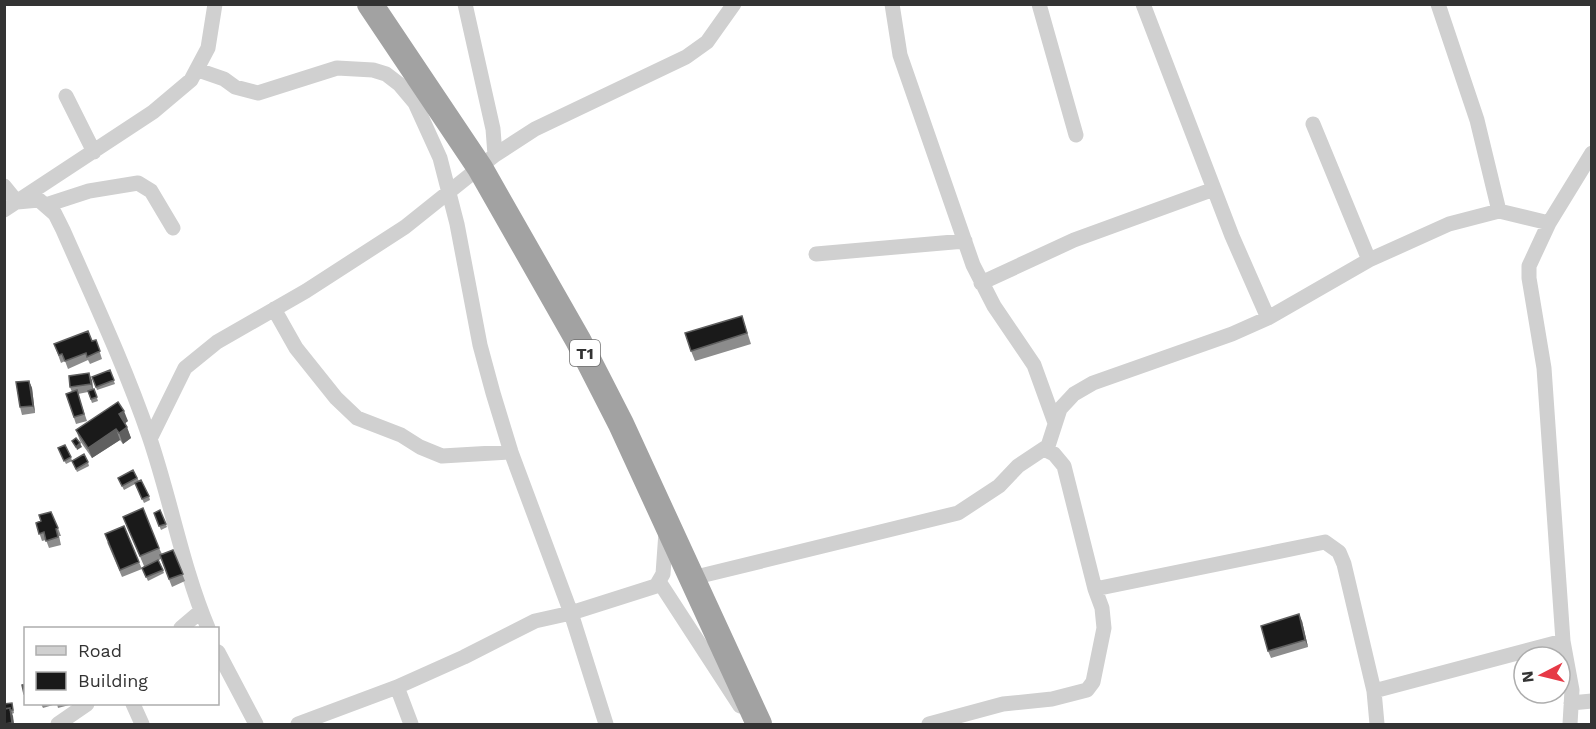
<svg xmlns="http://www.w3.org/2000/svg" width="1596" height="729" font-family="'Work Sans',sans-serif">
<rect width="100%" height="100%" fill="#fff"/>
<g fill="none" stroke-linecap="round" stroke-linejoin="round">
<!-- minor -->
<path stroke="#d0d0d0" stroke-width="15" d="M 465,4 L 493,129 L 495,155
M 892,4 L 900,55 L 973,265 L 994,306 L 1034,365 L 1055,423
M 1039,4 L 1076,135
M 1143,4 L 1232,236 L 1268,318
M 1438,4 L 1477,120 L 1499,211
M 198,70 L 224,79 L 235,87 L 258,93 L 337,68 L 373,70 L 386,74 L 399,84 L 415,103 L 440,158 L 457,224 L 480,345 L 493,393 L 511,452 L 571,613 L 606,724
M 66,96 L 94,152
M 1313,124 L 1369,260
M 4,186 L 17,202 L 39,200 L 55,214 L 63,230 C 93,298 125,366 149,436 C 171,500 182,566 208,628
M 46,205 L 89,191 L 138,183 L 151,191 L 173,228
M 4,210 L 153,112 L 191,80 L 208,48 L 215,4
M 1549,223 L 1592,153
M 816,254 L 965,241
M 981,283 L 1074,240 L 1214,189
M 274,309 L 296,348 L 336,398 L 357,418 L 401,435 L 420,447 L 442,456 L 511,452
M 150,439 L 185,368 L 217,342 L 306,291 L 405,227 L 495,155 L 535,129 L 686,57 L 707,42 L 734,4
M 1044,449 L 1054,454 L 1064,466 L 1095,589 L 1325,542 L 1339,552 L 1344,564 L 1374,691 L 1377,724
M 692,578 L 958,513 L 999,486 L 1018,466 L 1048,446 L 1060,409 L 1074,394 L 1093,383 L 1232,334 L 1268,318 L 1369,260 L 1449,224 L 1499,211 L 1549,223 L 1529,266 L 1529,278 L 1544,368 L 1563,641 L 1572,690 L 1570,724
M 660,583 L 740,706
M 181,628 L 201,611
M 218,652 L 256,724
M 397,687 L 411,724
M 1374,691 L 1563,641
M 1571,703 L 1592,701
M 133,704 L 142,724
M 58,724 L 87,704
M 298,724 L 397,687 L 464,657 L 535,621 L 571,613 L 656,586 L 663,574 L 666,532
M 929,724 L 1003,704 L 1052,699 L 1087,690 L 1093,682 L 1104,628 L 1102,608 L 1095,589"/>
<!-- trunk -->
<path stroke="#a2a2a2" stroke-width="26" d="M 370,4 L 480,168 L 578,340 L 621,424 L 759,724"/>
</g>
<!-- wall -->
<path fill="#8c8c8c" d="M 742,316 L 751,344 L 695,361 L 691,351 Z
M 96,340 L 102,359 L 90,364 L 88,360 L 68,369 L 65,361 L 61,363 L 54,344 L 92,341 Z
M 110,370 L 115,384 L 97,390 L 92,377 Z
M 92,380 L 93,390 L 94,389 L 98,401 L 92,403 L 88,392 L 78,394 L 87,421 L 76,424 L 66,394 L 72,392 L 70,387 Z
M 29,381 L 32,388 L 35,413 L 22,415 L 20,407 Z
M 128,421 L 125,423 L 131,438 L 123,444 L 120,440 L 92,458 L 80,441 L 76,430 Z
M 60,452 L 71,457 L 72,461 L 88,462 L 89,466 L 77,472 L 72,461 L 66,464 Z
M 133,470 L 139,481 L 149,496 L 150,500 L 144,503 L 135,484 L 124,490 L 118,478 Z
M 160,510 L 167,527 L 161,530 L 154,513 Z
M 123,517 L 159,548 L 162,554 L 173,550 L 185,581 L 172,587 L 161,559 L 159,560 L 164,573 L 148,581 L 142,568 L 144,566 Z
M 41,521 L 58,528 L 61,536 L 59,536 L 61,545 L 49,548 L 46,540 L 42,541 L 36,523 Z
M 107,542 L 139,562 L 142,569 L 122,577 Z
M 1302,621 L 1308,647 L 1271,658 L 1268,651 Z
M 12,703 L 14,713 L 12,714 L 14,724 L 4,724 L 4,704 Z
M 41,704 L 52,704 L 53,705 L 43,708 Z
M 57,704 L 73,704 L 58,708 Z"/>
<!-- shaded-wall -->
<path fill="#5f5f5f" d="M 89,373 L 92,380 L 93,391 L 91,384 Z
M 29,381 L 32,388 L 35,413 L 33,406 Z
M 124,411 L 128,421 L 123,425 L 119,414 Z
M 127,427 L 131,438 L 123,444 L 119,433 Z
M 116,429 L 120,440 L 92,458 L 88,448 Z
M 80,443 L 82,447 L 77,450 L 76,447 Z
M 1299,614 L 1302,621 L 1308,647 L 1305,640 Z
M 10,708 L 13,716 L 14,724 L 13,724 L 12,723 Z"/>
<!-- building -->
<path fill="#1a1a1a" stroke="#5f5f5f" stroke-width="1.5" d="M 742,316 L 747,333 L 691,351 L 685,333 Z
M 88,331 L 92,341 L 96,340 L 100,351 L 87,357 L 86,353 L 65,361 L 62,354 L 59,355 L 54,344 Z
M 110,370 L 114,380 L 96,387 L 92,377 Z
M 89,373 L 91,384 L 70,387 L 69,376 Z
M 29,381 L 33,406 L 20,407 L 16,382 Z
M 94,389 L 97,397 L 91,399 L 88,391 Z
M 77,390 L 84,414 L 74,417 L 66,394 Z
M 118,402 L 124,411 L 119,414 L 127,427 L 119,433 L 116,429 L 88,448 L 76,430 Z
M 76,438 L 80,443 L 76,447 L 72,441 Z
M 65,445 L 71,457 L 64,461 L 58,448 Z
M 84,454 L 88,462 L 76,469 L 72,461 Z
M 133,470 L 137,478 L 122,486 L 118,478 Z
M 141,480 L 149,496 L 142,499 L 135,483 Z
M 143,508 L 159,548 L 140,556 L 123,517 Z
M 160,510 L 166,524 L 159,526 L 154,513 Z
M 51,512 L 58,528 L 56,529 L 58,537 L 46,541 L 44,532 L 39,534 L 36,523 L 41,521 L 39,515 Z
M 124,526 L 139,562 L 120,570 L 105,534 Z
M 173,550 L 183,574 L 169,579 L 160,555 Z
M 158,560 L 163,570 L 146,577 L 142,568 Z
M 1299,614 L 1305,640 L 1268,651 L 1261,626 Z
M 26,684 L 26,694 L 24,694 L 22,685 Z
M 12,703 L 13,710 L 10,710 L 10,708 L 4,709 L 4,704 Z
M 10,708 L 12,723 L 4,724 L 4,709 Z"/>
<g text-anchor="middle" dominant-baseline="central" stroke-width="6" stroke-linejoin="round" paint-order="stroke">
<!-- shield labels -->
<rect fill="#fff" stroke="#707070" stroke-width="1.5" x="570" y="340" width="30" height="26" rx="4.5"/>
<g font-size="16" font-weight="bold" fill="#333">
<text x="585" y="353">T1</text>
</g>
</g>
<!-- border -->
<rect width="1596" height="729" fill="none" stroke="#333333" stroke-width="12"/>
<!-- legend -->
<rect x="24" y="627" width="195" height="78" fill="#ffffff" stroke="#adadad" stroke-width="1.5"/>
<rect x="36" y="646" width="30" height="9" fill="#d0d0d0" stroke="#adadad" stroke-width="1.5"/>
<text x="78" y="657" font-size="18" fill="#333333">Road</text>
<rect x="36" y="672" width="30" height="18" fill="#1a1a1a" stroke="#adadad" stroke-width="1.5"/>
<text x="78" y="687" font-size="18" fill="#333333">Building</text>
<!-- north arrow -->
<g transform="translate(1542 675) rotate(263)"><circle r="28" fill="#ffffff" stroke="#adadad" stroke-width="1.5"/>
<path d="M0-4.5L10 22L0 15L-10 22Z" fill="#e63946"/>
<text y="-9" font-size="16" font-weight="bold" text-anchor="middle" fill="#333333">N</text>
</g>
</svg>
